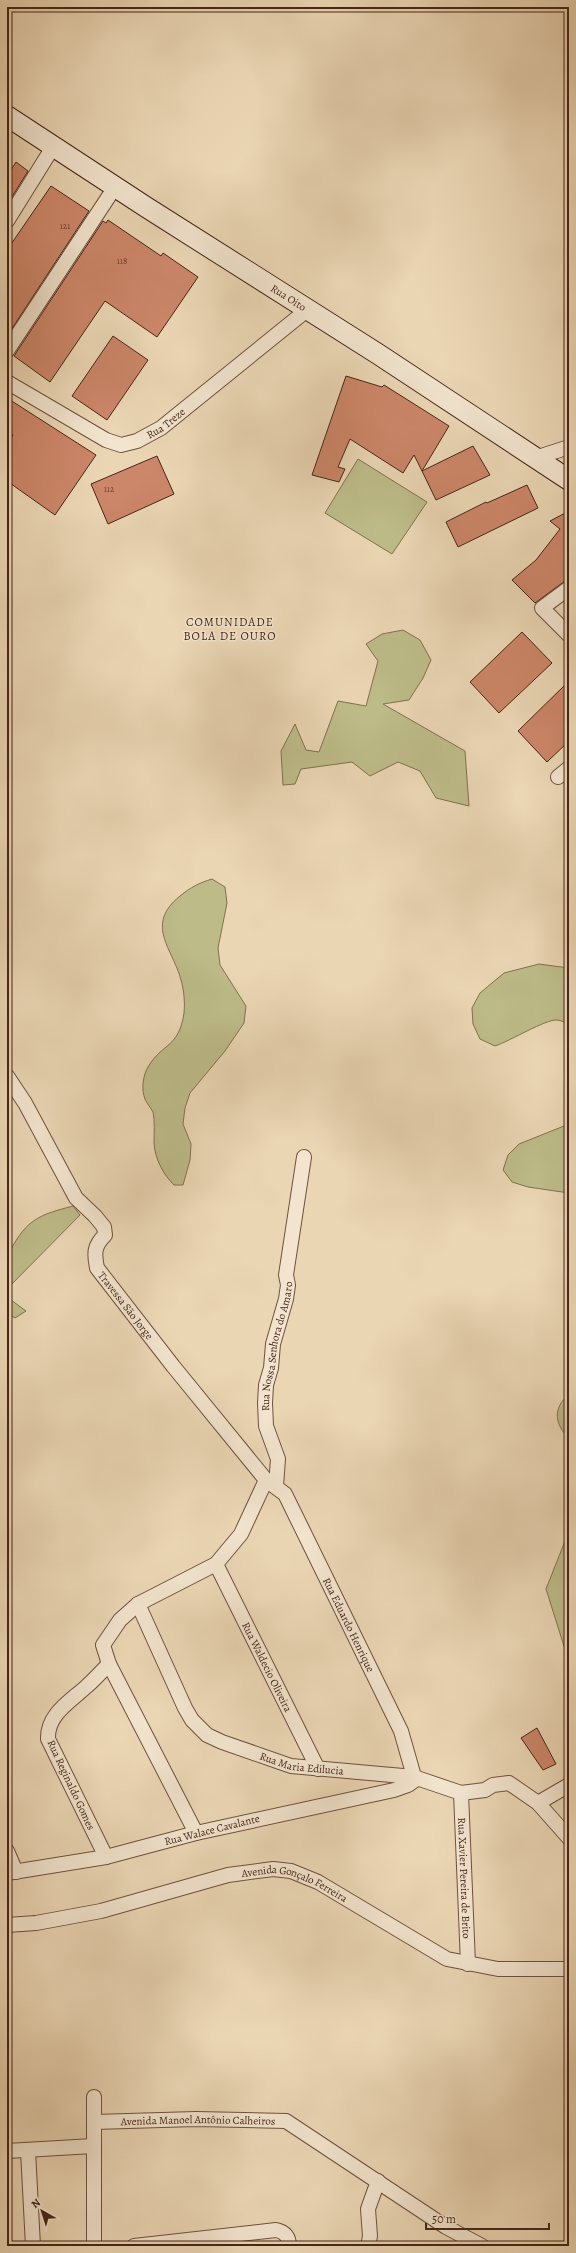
<svg xmlns="http://www.w3.org/2000/svg" width="576" height="2253" font-family="Alegreya,serif">
<rect width="100%" height="100%" fill="#ebd6b4"/>
<filter id="stains"><feTurbulence type="fractalNoise" baseFrequency=".005" numOctaves="4"/><feColorMatrix values="0 0 0 0 .2 0 0 0 0 .09 0 0 0 0 .02 0 0 0 .5 -.17"/></filter>
<radialGradient id="worn" r=".72"><stop offset=".6" stop-color="#630" stop-opacity="0"/><stop offset="1" stop-color="#630" stop-opacity=".3"/></radialGradient>
<!-- green -->
<path fill="#bdbc89" stroke="#827050" d="M 358,459 L 427,502 L 392,554 L 325,513 Z
M 403,630 L 420,640 L 431,660 L 423,678 L 409,700 L 383,704 L 465,751 L 469,806 L 436,798 L 420,771 L 398,762 L 370,776 L 352,762 L 301,769 L 295,784 L 283,785 L 281,751 L 295,724 L 306,750 L 319,752 L 338,701 L 366,706 L 378,661 L 366,644 L 382,634 Z
M 212,879 L 225,887 L 227,903 L 218,948 L 220,965 L 246,1006 L 244,1023 L 225,1051 L 190,1093 L 185,1108 L 183,1124 L 191,1144 L 190,1160 L 183,1185 L 174,1185 C 163,1174 155,1159 154,1143 C 154,1133 155,1122 153,1112 C 151,1108 147,1104 145,1099 C 141,1090 143,1075 148,1067 C 162,1043 179,1048 184,1013 C 185,1003 184,990 181,980 C 173,949 144,925 180,896 C 191,887 199,883 212,879 Z
M 539,964 L 569,968 L 569,1024 C 565,1023 561,1020 557,1020 C 546,1019 510,1041 495,1046 L 480,1039 L 473,1024 L 472,1008 L 480,993 L 504,973 Z
M 569,1124 L 569,1193 L 528,1187 L 512,1182 L 503,1170 L 508,1155 L 519,1144 Z
M 73,1206 L 80,1215 L 7,1289 L 7,1250 L 10,1251 C 27,1219 39,1215 73,1206 Z
M 7,1297 L 26,1311 L 15,1318 L 7,1313 Z
M 569,1394 L 569,1439 C 555,1424 552,1409 569,1394 Z
M 569,1531 L 569,1662 L 546,1589 Z"/>
<!-- building -->
<path fill="#cc8669" stroke="#462517" d="M 16,162 L 28,171 L 7,205 L 7,176 Z
M 51,186 L 89,211 L 7,336 L 7,250 Z
M 108,220 L 161,256 L 163,253 L 198,277 L 157,337 L 105,301 L 50,382 L 14,356 L 103,221 L 106,223 Z
M 113,336 L 148,360 L 107,420 L 72,396 Z
M 346,376 L 382,387 L 384,385 L 449,426 L 422,471 L 414,455 L 403,473 L 350,439 L 338,467 L 345,469 L 339,482 L 312,475 Z
M 7,398 L 96,455 L 55,515 L 7,481 L 7,444 L 13,435 L 7,431 Z
M 473,446 L 490,475 L 436,500 L 422,471 Z
M 157,456 L 174,494 L 108,524 L 91,484 Z
M 527,485 L 538,508 L 458,547 L 446,522 L 486,502 L 487,503 Z
M 569,511 L 569,578 L 535,603 L 512,580 L 536,560 L 560,529 L 550,521 Z
M 522,632 L 552,663 L 499,713 L 470,682 Z
M 569,681 L 569,741 L 547,762 L 518,731 Z
M 537,1728 L 556,1764 L 543,1770 L 521,1738 Z"/>
<g fill="none" stroke-linecap="round" stroke-linejoin="round">
<defs>
<g id="street">
<path d="M 7,221 L 53,147"/>
<path d="M 7,351 L 115,187"/>
<path id="s1" d="M 7,382 L 106,440 L 121,445 L 137,441 L 161,428 L 307,310"/>
<path d="M 535,458 L 569,447"/>
<path d="M 569,588 L 542,608 L 569,635"/>
<path d="M 558,777 L 569,768"/>
<path id="s2" d="M 7,1076 L 25,1103 L 76,1198 L 95,1216 L 104,1227 L 105,1235 C 94,1246 94,1253 97,1268 L 173,1366 L 266,1480 L 285,1494 L 401,1731 L 415,1780 L 408,1785 L 394,1790 L 196,1833 L 106,1857 L 7,1873"/>
<path id="s3" d="M 276,1486 L 278,1459 L 266,1426 L 265,1403 L 266,1385 L 271,1368 L 273,1344 L 286,1299 L 288,1285 L 286,1275 L 304,1157"/>
<path id="s4" d="M 216,1564 L 318,1769"/>
<path id="s5" d="M 138,1604 L 185,1708 L 192,1720 L 207,1735 L 222,1742 L 291,1766 L 414,1777 L 461,1793 L 485,1790 L 493,1785 L 509,1783 L 538,1803 L 569,1838"/>
<path id="s6" d="M 461,1793 L 468,1964"/>
<path d="M 538,1803 L 569,1785"/>
<path d="M 196,1833 L 109,1664 L 103,1645 L 120,1620 L 138,1604 L 216,1564 L 241,1534 L 266,1480"/>
<path d="M 7,1851 L 16,1872"/>
<path d="M 106,1857 L 48,1739 C 47,1714 71,1701 87,1686 C 95,1679 102,1671 109,1664"/>
<path id="s7" d="M 7,1925 L 36,1923 L 101,1911 L 228,1875 L 273,1869 L 291,1871 L 318,1882 L 447,1959 L 498,1969 L 569,1969"/>
<path d="M 94,2097 L 94,2246"/>
<path id="s8" d="M 94,2122 L 196,2119 L 286,2121 L 446,2227 L 482,2246"/>
<path d="M 7,2151 L 93,2146"/>
<path d="M 28,2151 L 33,2246"/>
<path d="M 134,2246 L 276,2230 C 285,2232 289,2236 289,2246"/>
<path d="M 368,2246 L 370,2236 L 368,2209 L 378,2181"/>
</g>
<g id="secondary">
<path id="s9" d="M 7,116 L 146,207 L 378,354 L 569,480"/>
</g>
</defs>
<!-- street casing -->
<use href="#street" stroke="#6f513e" stroke-width="16"/>
<!-- secondary casing -->
<use href="#secondary" stroke="#462517" stroke-width="22"/>
<!-- street -->
<use href="#street" stroke="#f2e4ce" stroke-width="14"/>
<!-- secondary -->
<use href="#secondary" stroke="#f2e4ce" stroke-width="20"/>
</g>
<g text-anchor="middle" dominant-baseline="central" stroke-width="3" stroke-linejoin="round" paint-order="stroke">
<!-- number labels -->
<g font-size="9" fill="#683d2c">
<text x="65" y="226">121</text>
<text x="122" y="261">118</text>
<text x="109" y="489">112</text>
</g>
<!-- street labels -->
<g font-size="11" fill="#462517" stroke="#f2e4ce">
<text stroke="none"><textPath href="#s9" startOffset="335">Rua Oito</textPath></text>
<text stroke="none"><textPath href="#s1" startOffset="181">Rua Treze</textPath></text>
<text stroke="none"><textPath href="#s2" startOffset="272">Travessa São Jorge</textPath></text>
<text stroke="none"><textPath href="#s3" startOffset="143">Rua Nossa Senhora do Amaro</textPath></text>
<text stroke="none"><textPath href="#s2" startOffset="665">Rua Eduardo Henrique</textPath></text>
<text stroke="none"><textPath href="#s4" startOffset="115">Rua Waldecio Oliveira</textPath></text>
<text stroke="none"><textPath href="#s5" startOffset="249">Rua Maria Edilucia</textPath></text>
<text transform="translate(71 1785) rotate(65)">Rua Reginaldo Gomes</text>
<text transform="translate(212 1830) rotate(-14)">Rua Walace Cavalante</text>
<text stroke="none"><textPath href="#s6" startOffset="85">Rua Xavier Pereira de Brito</textPath></text>
<text stroke="none"><textPath href="#s7" startOffset="297">Avenida Gonçalo Ferreira</textPath></text>
<text stroke="none"><textPath href="#s8" startOffset="104">Avenida Manoel Antônio Calheiros</textPath></text>
</g>
<!-- neighbourhood labels -->
<g font-size="12" letter-spacing="1" fill="#462517" stroke="#f2e4ce">
<text x="230" y="622">COMUNIDADE<tspan x="230" dy="14">BOLA DE OURO</tspan></text>
</g>
</g>
<!-- margin -->
<rect width="576" height="2253" fill="none" stroke="#ebd6b4" stroke-width="24"/>
<rect x="8" y="8" width="560" height="2237" fill="none" stroke="#462517" stroke-width="2"/>
<rect x="12" y="12" width="552" height="2229" fill="none" stroke="#462517"/>
<!-- north arrow -->
<g transform="translate(42 2211) rotate(321)" stroke="#f2e4ce" stroke-width="3" paint-order="stroke">
<path d="M0-3L7 15L0 10L-7 15Z" fill="#462517"/>
<text y="-6" font-size="11" font-weight="bold" text-anchor="middle" fill="#462517">N</text>
</g>
<!-- scale -->
<path d="M426 2223v6h123v-6" fill="none" stroke="#462517" stroke-width="2"/>
<text x="432" y="2223" font-size="12" fill="#462517" stroke="#f2e4ce" stroke-width="3" paint-order="stroke">50 m</text>
<rect width="100%" height="100%" filter="url(#stains)"/>
<rect width="100%" height="100%" fill="url(#worn)"/>
</svg>
